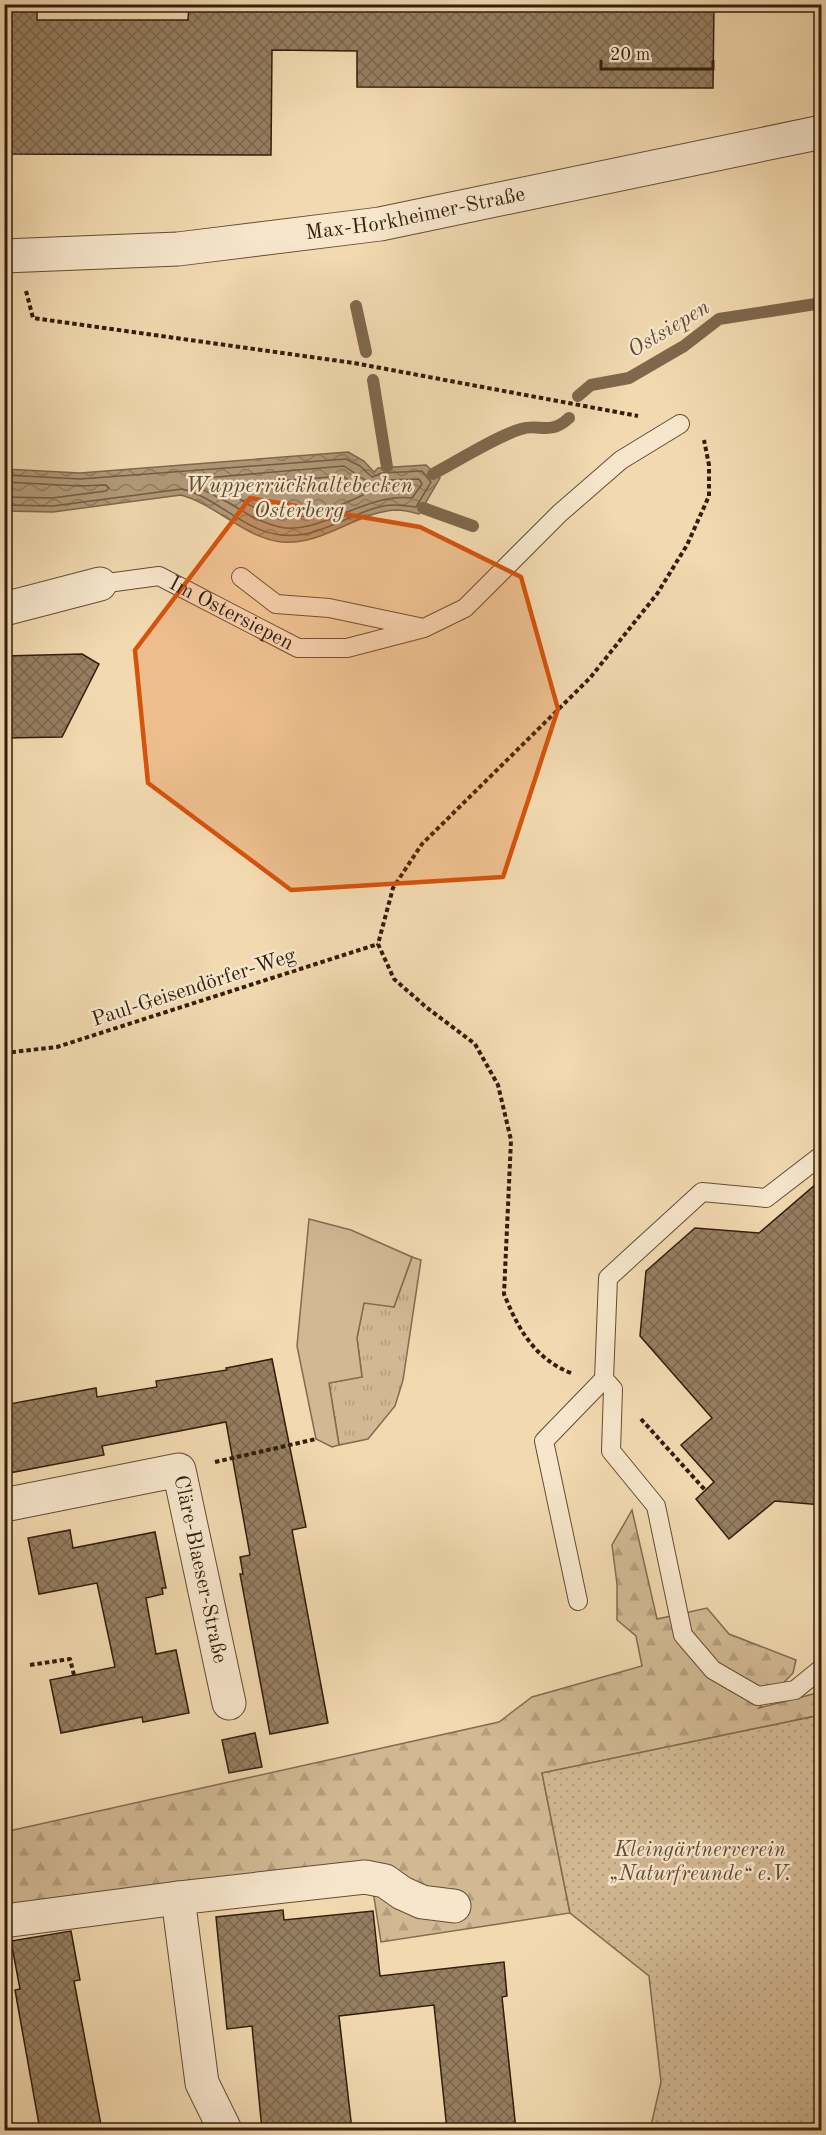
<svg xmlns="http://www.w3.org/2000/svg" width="826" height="2135" font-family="'Old Standard TT',serif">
<defs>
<pattern id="grass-tufts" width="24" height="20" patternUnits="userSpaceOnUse" patternTransform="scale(1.5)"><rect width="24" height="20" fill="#d2b994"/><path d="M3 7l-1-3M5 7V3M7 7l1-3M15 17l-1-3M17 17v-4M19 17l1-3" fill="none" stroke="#b59f7e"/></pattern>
<pattern id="forest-firs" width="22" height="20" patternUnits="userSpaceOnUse" patternTransform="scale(1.5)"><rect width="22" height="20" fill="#d2b994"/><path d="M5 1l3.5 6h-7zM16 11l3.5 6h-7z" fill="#b59f7e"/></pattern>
<pattern id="garden-dots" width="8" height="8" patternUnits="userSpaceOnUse" patternTransform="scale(1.5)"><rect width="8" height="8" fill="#d2b994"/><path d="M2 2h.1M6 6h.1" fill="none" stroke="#b59f7e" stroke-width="1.8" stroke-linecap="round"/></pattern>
<pattern id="water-waves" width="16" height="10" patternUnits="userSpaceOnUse" patternTransform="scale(1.5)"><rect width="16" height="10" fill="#b19978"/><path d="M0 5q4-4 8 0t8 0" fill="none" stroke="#917c61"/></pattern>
<pattern id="building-cross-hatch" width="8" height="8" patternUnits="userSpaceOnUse" patternTransform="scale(1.5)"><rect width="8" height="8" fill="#967f61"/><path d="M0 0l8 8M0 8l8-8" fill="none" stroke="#7b674e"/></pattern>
</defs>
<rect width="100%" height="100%" fill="#f2d9b0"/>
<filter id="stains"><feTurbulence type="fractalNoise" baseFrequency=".00333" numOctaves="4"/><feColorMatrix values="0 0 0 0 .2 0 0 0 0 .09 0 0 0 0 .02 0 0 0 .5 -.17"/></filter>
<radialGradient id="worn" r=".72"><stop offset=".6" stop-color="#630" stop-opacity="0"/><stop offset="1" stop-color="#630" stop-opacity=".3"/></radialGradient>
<!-- grass -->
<path fill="url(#grass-tufts)" stroke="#826c50" stroke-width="1.5" d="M 412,1257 L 421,1260 L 403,1380 L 395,1406 L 368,1439 L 339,1445 L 329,1383 L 362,1377 L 357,1338 L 364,1302 L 394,1307 Z"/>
<!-- forest -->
<path fill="url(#forest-firs)" stroke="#826c50" stroke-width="1.5" d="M 632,1510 L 657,1619 L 707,1608 L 729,1634 L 796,1660 L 793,1673 L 759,1708 L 821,1692 L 821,1715 L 542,1773 L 570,1913 L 381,1942 L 373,1891 L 5,1929 L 4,1832 L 499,1722 L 532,1697 L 642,1666 L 636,1636 L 617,1620 L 617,1584 L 612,1545 Z"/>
<!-- park -->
<path fill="#d2b994" stroke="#826c50" stroke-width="1.5" d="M 309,1219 L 351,1230 L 412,1257 L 394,1307 L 364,1303 L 357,1338 L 362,1377 L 329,1383 L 339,1445 L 332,1447 L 316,1439 L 297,1346 Z"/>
<!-- garden -->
<path fill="url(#garden-dots)" stroke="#826c50" stroke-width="1.5" d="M 821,1715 L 821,2130 L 650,2130 L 661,2082 L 649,1976 L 570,1913 L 542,1773 Z"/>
<!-- water -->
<path fill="url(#water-waves)" stroke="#7f684c" stroke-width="1.5" d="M 348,452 L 364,461 L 374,472 L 378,468 L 426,465 L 440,478 L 419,514 C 412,512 404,510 396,510 C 356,512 323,546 281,542 C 243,537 217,505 181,495 L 53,512 L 5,511 L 5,469 L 80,473 Z"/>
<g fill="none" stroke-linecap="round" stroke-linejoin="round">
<!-- shore -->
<path stroke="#725c42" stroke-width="1.5" d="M 344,466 L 371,484 L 386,480 L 419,479 L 422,484 L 412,498 C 363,493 319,536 280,527 C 262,523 247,514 231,504 C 220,498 199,489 191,482 L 194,479 Z
M 4,475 L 80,479 L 346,459 L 360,466 L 372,477 L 382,473 L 422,471 L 431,482 L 416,507 C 403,506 392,503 379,507 C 347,515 317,539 282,535 C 245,532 218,498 182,489 L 53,506 L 4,505
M 343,476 L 363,491 L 363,495 C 322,514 289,529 248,504 C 240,499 231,495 224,489 L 227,485 Z
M 4,482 L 80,486 L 106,485 L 109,488 L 106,491 L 52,498 L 4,497"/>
<!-- stream -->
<path stroke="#7f684c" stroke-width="12" d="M 356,306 L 366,352
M 373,380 L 387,467
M 578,396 L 591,385 L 629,378 L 684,346 L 719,319 L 822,303
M 433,474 C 458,461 495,437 521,429 C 539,423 550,436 569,418
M 423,508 L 473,526"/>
</g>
<!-- building -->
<path fill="url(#building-cross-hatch)" stroke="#331e0b" stroke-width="1.5" d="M 4,4 L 37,4 L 37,20 L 188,20 L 189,4 L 427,4 L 427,8 L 534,9 L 534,4 L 714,4 L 713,88 L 357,87 L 357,51 L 272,50 L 271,155 L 4,154 Z
M 82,654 L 99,664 L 62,737 L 4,738 L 4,656 Z
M 822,1179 L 822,1505 L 775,1501 L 729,1539 L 696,1499 L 714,1482 L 681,1445 L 712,1418 L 640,1336 L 646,1271 L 695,1228 L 759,1233 Z
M 272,1359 L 306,1527 L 292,1530 L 328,1723 L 270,1734 L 240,1574 L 243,1574 L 240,1557 L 250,1555 L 226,1422 L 102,1446 L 104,1455 L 4,1474 L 4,1405 L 96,1388 L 97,1397 L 157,1387 L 156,1381 L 227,1370 L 226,1368 Z
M 70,1530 L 73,1548 L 155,1532 L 166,1588 L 162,1588 L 163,1594 L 146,1598 L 156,1654 L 176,1650 L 189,1713 L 143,1722 L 142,1717 L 61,1733 L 50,1680 L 115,1667 L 97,1583 L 39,1594 L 28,1538 Z
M 255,1733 L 262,1767 L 229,1773 L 222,1740 Z
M 283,1910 L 284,1920 L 373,1911 L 380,1976 L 504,1962 L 507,1996 L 502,1997 L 516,2130 L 447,2130 L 434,2005 L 339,2016 L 352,2130 L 262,2130 L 252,2026 L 227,2029 L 216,1917 Z
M 71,1931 L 80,1980 L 74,1981 L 102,2130 L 40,2130 L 15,1990 L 20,1989 L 11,1941 Z"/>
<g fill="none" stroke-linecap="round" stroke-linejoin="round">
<defs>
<g id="service">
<path d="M 241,577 L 276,604 L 329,608 L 419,627"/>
<path id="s1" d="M 100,584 L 159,576 L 298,648 L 347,648 L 424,628 L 465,608 L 560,513 L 621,460 L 680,424"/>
<path d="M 822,1155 L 766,1198 L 702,1192 L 608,1278 L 604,1379 L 613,1389 L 611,1451 L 656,1506 L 683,1635 L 713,1670 L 758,1696 L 795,1690 L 822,1668"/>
<path d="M 578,1601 L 544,1441 L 604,1379"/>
</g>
<g id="minor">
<path id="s2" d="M 4,256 L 178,249 L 380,224 L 822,132"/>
<path d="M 4,609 L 100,584"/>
<path id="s3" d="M 4,1505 L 179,1470 L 229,1703"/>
<path d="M 178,1898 L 202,2083 L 225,2130"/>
<path d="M 4,1921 L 178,1898 L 365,1877 L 385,1881 L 402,1893 L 422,1902 L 454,1906"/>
</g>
</defs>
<!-- service casing -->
<use href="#service" stroke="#634d34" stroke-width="20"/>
<!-- minor casing -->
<use href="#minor" stroke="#634d34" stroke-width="35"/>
<!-- path -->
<path stroke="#331e0b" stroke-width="4" stroke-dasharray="4.5 3" stroke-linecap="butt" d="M 26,291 L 33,318 L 354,363 L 638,416
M 4,1053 L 57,1047 L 378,944
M 571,1373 C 535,1359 518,1329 504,1294 L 511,1140 L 498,1085 L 475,1044 L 426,1007 L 394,979 L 378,944 L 393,888 L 422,844 L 590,678 L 657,594 L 687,545 L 709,496 L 709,465 L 704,440
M 641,1419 L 705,1490
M 215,1462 L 316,1439
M 30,1665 L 70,1659 L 74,1675"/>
<!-- service -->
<use href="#service" stroke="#f7e6cc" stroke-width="18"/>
<!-- minor -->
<use href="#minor" stroke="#f7e6cc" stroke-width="33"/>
</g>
<!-- marked area -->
<path fill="#d6530c" fill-opacity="0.2" stroke="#d6530c" stroke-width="4.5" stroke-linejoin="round" d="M 250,498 L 420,527 L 521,577 L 558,709 L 503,877 L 291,890 L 148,783 L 135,650 Z"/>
<g text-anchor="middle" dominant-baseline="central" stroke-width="5" stroke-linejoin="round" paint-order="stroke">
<!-- street labels -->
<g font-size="21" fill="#331e0b" stroke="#f7e6cc">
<text stroke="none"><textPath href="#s2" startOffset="414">Max-Horkheimer-Straße</textPath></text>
<text stroke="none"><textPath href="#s1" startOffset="141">Im Ostersiepen</textPath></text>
<text transform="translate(194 988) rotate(-18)">Paul-Geisendörfer-Weg</text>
<text stroke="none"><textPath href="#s3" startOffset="280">Cläre-Blaeser-Straße</textPath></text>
</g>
<!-- park labels -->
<g font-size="21" font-style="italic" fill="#634c34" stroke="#f7e6cc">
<text x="700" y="1850">Kleingärtnerverein<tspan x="700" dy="24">„Naturfreunde“ e.V.</tspan></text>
</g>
<!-- water labels -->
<g font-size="22" font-style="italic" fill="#5f4931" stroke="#f7e6cc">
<text transform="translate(669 329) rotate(-31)">Ostsiepen</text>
<text x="299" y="486">Wupperrückhaltebecken<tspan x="299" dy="25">Osterberg</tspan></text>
</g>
</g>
<!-- margin -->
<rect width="826" height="2135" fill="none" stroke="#f2d9b0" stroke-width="24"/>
<rect x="6" y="6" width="814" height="2123" fill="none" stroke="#331e0b" stroke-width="3"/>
<rect x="12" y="12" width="802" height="2111" fill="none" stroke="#331e0b" stroke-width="1.5"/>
<!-- scale -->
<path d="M601 60v9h112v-9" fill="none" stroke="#331e0b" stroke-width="3"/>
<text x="610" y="60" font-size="18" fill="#331e0b" stroke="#f7e6cc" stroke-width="4.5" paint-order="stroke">20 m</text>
<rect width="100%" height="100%" filter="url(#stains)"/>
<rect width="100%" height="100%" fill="url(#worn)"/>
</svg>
